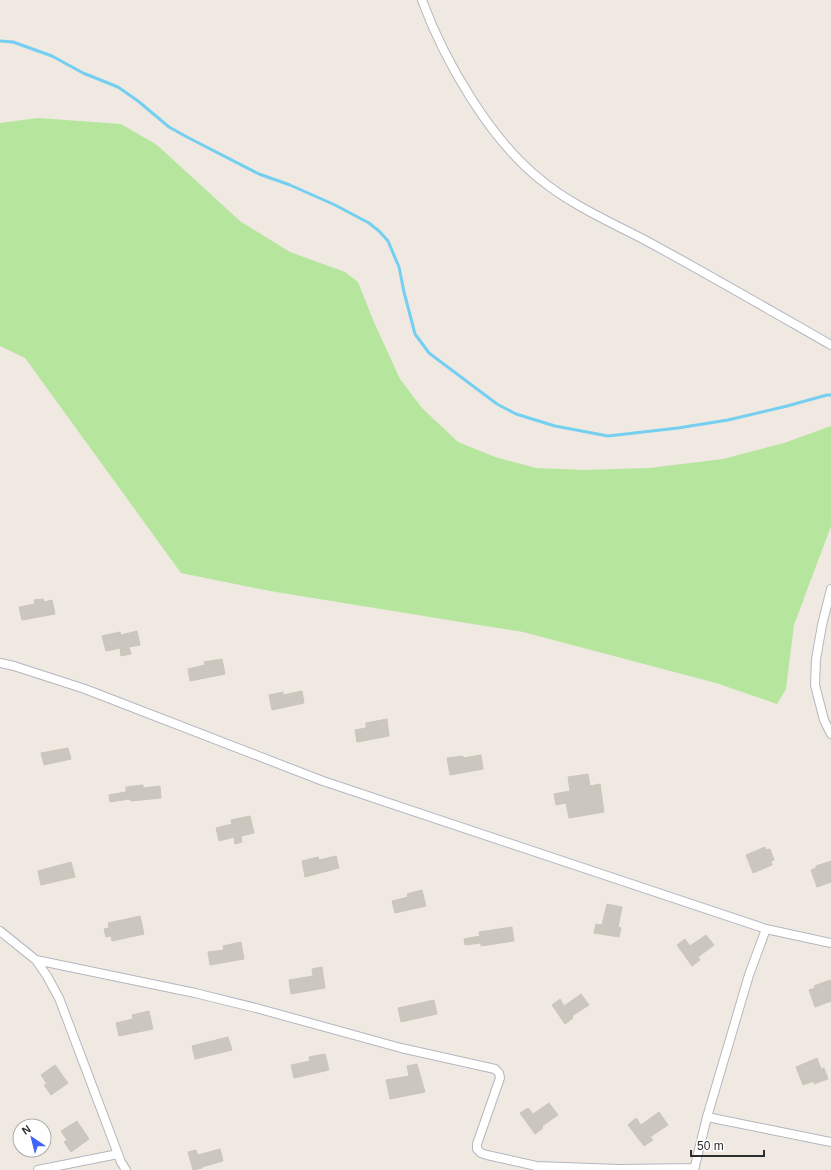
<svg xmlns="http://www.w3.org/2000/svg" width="831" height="1170" font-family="Arial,sans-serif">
<rect width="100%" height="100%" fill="#efe9e1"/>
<!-- green -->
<path fill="#b6e59e" d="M 38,118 L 121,124 L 157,145 L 240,221 L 290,252 L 345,272 L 358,282 L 373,320 L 400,379 L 422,408 L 458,442 L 495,457 L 536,468 L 585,470 L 649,468 L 723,459 L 784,443 L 831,426 L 831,526 L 794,625 L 786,689 L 777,704 L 716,683 L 523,632 L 270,591 L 181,573 L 25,358 L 0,346 L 0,123 Z"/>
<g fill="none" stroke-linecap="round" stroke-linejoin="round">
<!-- stream -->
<path stroke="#75cff0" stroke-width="3" d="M 0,41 L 13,42 L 52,56 L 83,73 L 118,87 L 138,101 L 169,127 L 187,137 L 259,174 L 290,185 L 335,205 L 369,223 L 379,231 L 388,241 L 399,267 L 404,292 L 415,334 L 429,353 L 497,404 L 516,414 L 555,426 L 608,436 L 678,428 L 728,420 L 787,406 L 827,395 L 831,395"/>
</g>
<!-- building -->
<path fill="#cbc7bf" stroke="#cbc5ba" d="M 43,599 L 44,602 L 52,600 L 55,614 L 22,620 L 19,607 L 35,604 L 34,600 Z
M 137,631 L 140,645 L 129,647 L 131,654 L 121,656 L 120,648 L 106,651 L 102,636 L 120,632 L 121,635 Z
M 222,659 L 225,674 L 190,681 L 188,669 L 205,665 L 204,662 Z
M 302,691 L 304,703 L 272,710 L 269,695 L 283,692 L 283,695 Z
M 387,719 L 389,736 L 357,742 L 355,730 L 366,728 L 366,723 Z
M 68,748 L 71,759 L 44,765 L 41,753 Z
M 481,755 L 483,769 L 450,775 L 447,758 L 463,756 L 463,758 Z
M 588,774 L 590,786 L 600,784 L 604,812 L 569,818 L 566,803 L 556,805 L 554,794 L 570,791 L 568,777 Z
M 143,785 L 143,788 L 160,786 L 161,798 L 131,801 L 130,799 L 110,802 L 109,795 L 126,792 L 126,787 Z
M 250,816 L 254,833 L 241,836 L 242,842 L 235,844 L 234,837 L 219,841 L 216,828 L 232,824 L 231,820 Z
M 765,847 L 766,850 L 770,849 L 774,860 L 771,861 L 772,865 L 753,873 L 746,855 Z
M 336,856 L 339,868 L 305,877 L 302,861 L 318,857 L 319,860 Z
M 831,861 L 831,882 L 817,887 L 811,870 L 816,868 L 816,866 Z
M 71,862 L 75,877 L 41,885 L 38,871 Z
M 422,890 L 426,906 L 395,913 L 392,901 L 408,897 L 407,894 Z
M 607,904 L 622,907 L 618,927 L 621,928 L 619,937 L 594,933 L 596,924 L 602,925 Z
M 140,916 L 144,934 L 112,941 L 111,936 L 106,937 L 104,929 L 109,928 L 108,923 Z
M 512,927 L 514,941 L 481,946 L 481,943 L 465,945 L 464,939 L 480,936 L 479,932 Z
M 706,935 L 714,945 L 698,957 L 700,960 L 692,966 L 677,945 L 685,939 L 690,946 Z
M 241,942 L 244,959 L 210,965 L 208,952 L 224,950 L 223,946 Z
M 322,967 L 325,988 L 291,994 L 289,980 L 313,976 L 312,969 Z
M 830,980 L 831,984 L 831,1001 L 815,1007 L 809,990 L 815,988 L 814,986 Z
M 581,994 L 589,1005 L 572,1016 L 573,1018 L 565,1024 L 552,1005 L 560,999 L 564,1006 Z
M 434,1000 L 437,1014 L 401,1022 L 398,1008 Z
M 149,1011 L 153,1029 L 119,1036 L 116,1023 L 133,1019 L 132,1015 Z
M 228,1037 L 232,1050 L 195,1059 L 192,1046 Z
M 325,1054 L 329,1070 L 294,1078 L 291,1065 L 310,1061 L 309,1057 Z
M 817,1058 L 821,1069 L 824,1068 L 828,1079 L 814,1084 L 814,1081 L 803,1085 L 796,1067 Z
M 417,1064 L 425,1092 L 390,1099 L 386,1080 L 409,1076 L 407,1066 Z
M 55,1065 L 68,1083 L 51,1095 L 44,1085 L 47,1084 L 41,1075 Z
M 549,1103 L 558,1115 L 542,1126 L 543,1128 L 535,1134 L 520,1113 L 528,1108 L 533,1114 Z
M 659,1112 L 668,1125 L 650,1137 L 653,1140 L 644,1146 L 628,1125 L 636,1118 L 641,1125 Z
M 77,1121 L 89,1139 L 71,1152 L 64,1142 L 67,1140 L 61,1131 Z
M 220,1149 L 223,1161 L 202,1167 L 202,1168 L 193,1170 L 188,1152 L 196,1150 L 198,1155 Z"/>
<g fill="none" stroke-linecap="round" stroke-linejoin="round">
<defs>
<path id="minor" d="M 422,0 C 444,60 490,140 541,180 C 570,204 610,222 643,239 C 706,273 768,309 831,345
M 831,589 L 822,625 L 816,659 L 815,685 L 824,720 L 831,734
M 0,663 L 14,666 L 85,689 L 323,781 L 766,929 L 831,943
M 0,931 L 36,960 L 47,976 L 59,998 L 121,1162 L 126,1170
M 36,960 L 195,993 L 256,1008 L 401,1048 L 495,1069 L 499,1073 L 500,1078 L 477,1144 L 477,1149 L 481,1153 L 487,1155 L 536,1166 L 619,1169 L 694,1168
M 707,1117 L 831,1142
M 38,1170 L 118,1154
M 694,1170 L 707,1117 L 749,975 L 766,929"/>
</defs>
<!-- minor casing -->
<use href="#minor" stroke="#b4b7c1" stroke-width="10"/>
<!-- minor -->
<use href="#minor" stroke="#fff" stroke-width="8"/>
</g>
<!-- north arrow -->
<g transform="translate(32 1138) rotate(325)"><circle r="19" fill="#ffffff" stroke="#ababab"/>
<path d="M0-3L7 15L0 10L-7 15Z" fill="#4264fb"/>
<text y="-6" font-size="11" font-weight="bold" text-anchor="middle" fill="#2e2e2e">N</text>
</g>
<!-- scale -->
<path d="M691 1150v6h73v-6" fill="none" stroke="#2e2e2e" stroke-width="2"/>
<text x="697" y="1150" font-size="12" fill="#2e2e2e" stroke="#ffffff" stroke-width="3" paint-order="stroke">50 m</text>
</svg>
